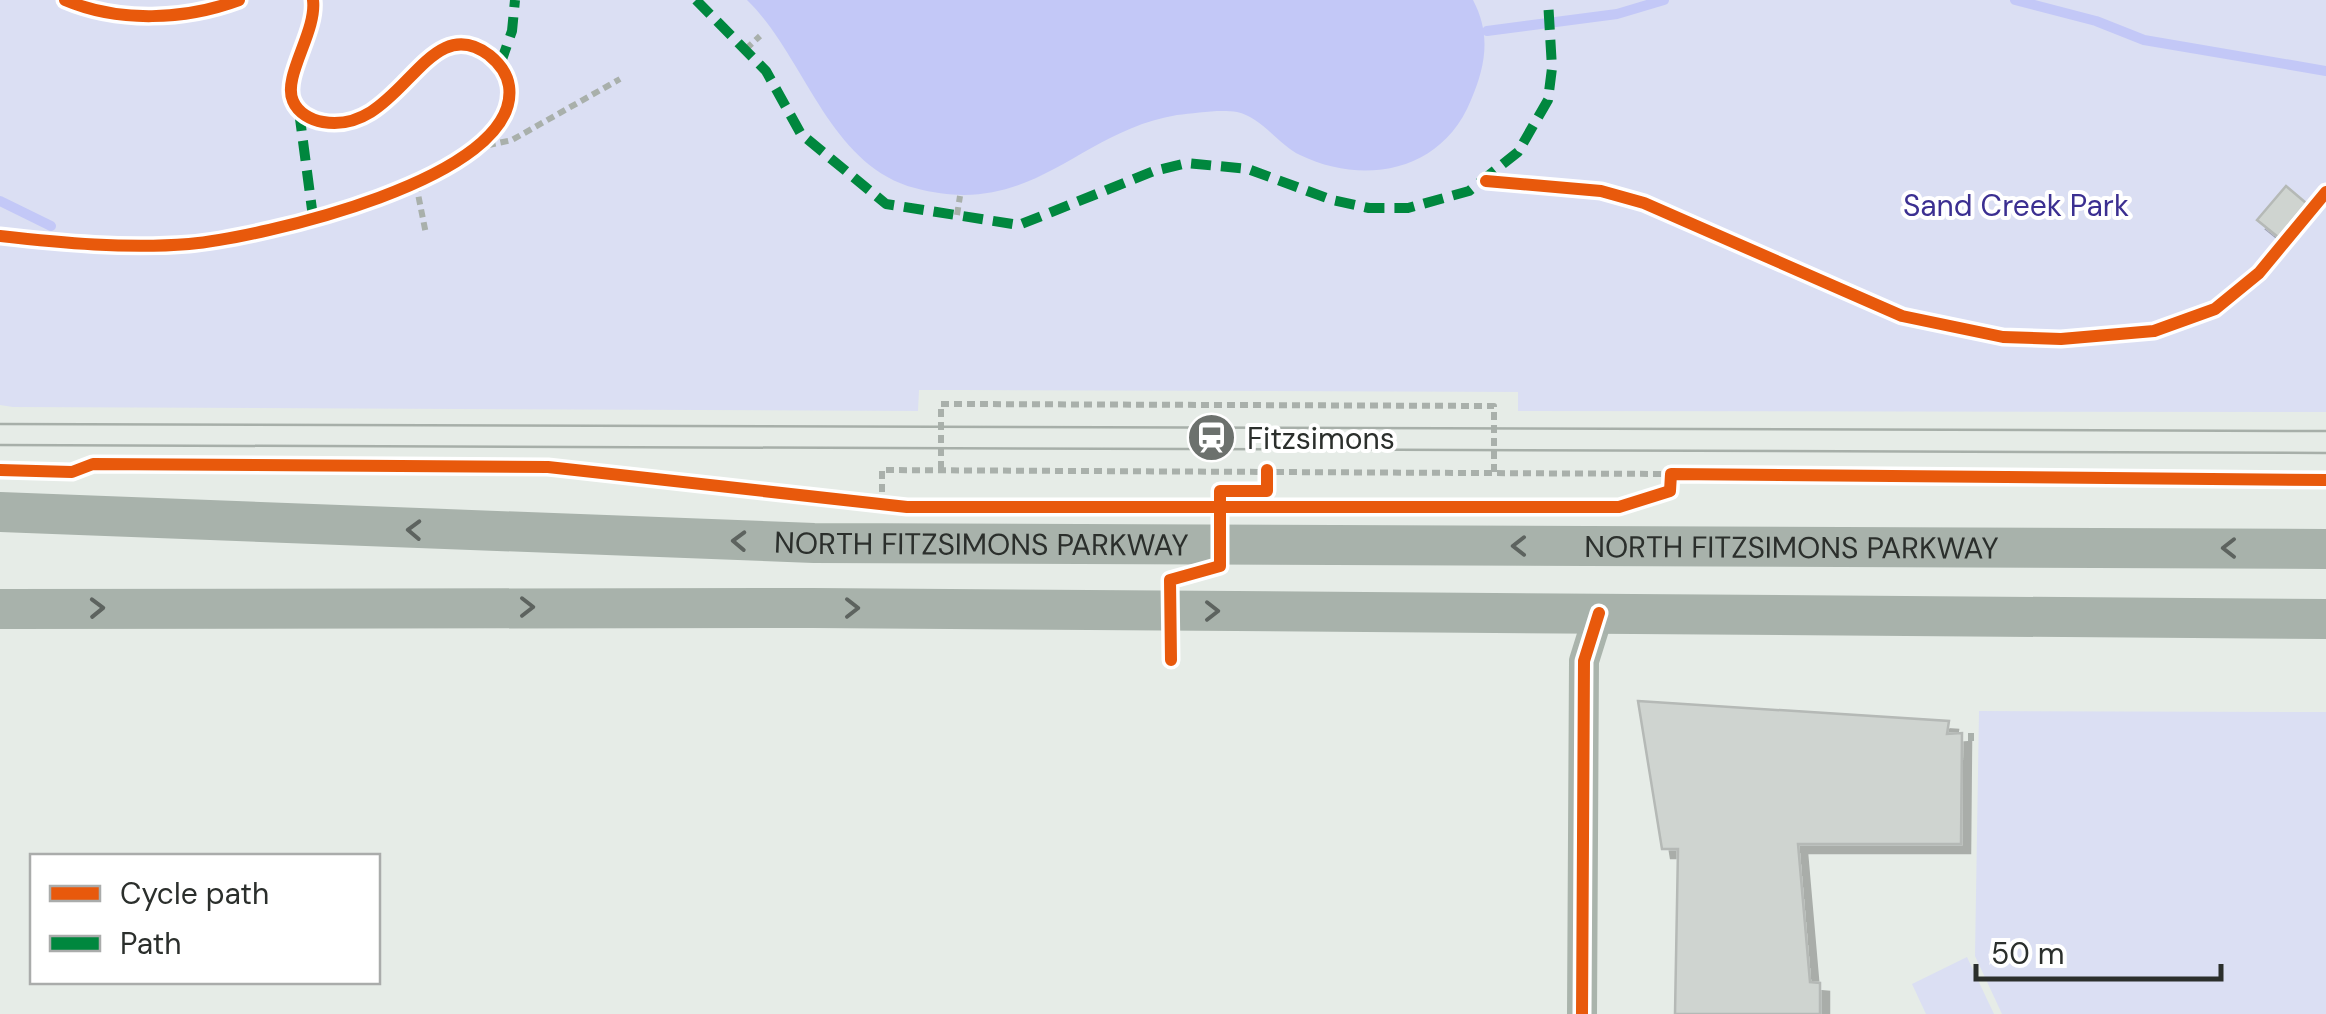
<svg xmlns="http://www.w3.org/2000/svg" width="2326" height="1014" font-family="'DM Sans',sans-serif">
<defs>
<filter id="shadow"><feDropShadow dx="9" dy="9" stdDeviation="0" flood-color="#0004"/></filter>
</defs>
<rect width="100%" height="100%" fill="#e6ece7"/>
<!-- green -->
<path fill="#dbdff3" d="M 0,0 L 2326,0 L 2326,412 L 1518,411 L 1518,392 L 964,390 L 919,390 L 918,411 L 13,407 L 0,405 Z
M 1979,711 L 2326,712 L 2326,1014 L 2002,1014 L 1975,956 Z
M 1967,957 L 1994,1014 L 1926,1014 L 1912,984 Z"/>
<!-- water -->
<path fill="#c3c8f7" d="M 747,0 L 1473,0 C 1491,34 1486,65 1471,100 C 1442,172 1364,186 1300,155 C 1278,144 1261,117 1237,112 C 1220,109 1195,113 1177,115 C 1076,132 1033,220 915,188 C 828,165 805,56 747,0 Z"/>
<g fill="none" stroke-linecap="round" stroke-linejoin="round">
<!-- stream -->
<path stroke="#c3c8f7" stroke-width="10" d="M 2015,0 L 2096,21 L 2144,40 L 2326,71
M 1487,31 L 1617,14 L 1664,0
M 0,201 L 51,226"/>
</g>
<!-- building -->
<path fill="#cfd4d0" stroke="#b5b9b6" stroke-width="2.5" filter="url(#shadow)" d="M 2286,186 L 2306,203 L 2278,237 L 2257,220 Z
M 1638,701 L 1949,721 L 1947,734 L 1962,733 L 1961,844 L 1798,844 L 1810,982 L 1820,983 L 1820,1014 L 1675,1014 L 1678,849 L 1662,849 Z"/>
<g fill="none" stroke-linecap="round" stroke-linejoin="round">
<!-- path -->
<path stroke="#a9b0ab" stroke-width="6" stroke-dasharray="8 5" stroke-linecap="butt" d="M 746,49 L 760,36
M 475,148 L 512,140 L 620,79
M 416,184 L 426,234
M 957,215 L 960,196
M 941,469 L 941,404 L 964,404 L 1494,406 L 1494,472
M 882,505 L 882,470 L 1671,474
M 1971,733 L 1971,745"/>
<!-- street -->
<path stroke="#aab4ac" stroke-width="30" d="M 1582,1014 L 1584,661 L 1599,613"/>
<!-- secondary -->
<g stroke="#a8b2ab" stroke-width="40">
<path id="s1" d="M 0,512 L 814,543 L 2326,549"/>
<path d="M 0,609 L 813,608 L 2326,619"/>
</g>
<!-- tram -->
<path stroke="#a7afa9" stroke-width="2.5" d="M 0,424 L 2326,431
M 0,445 L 2326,453"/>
<!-- quiet -->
<path stroke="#00873e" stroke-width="10" stroke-dasharray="20 10" stroke-linecap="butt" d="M 696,0 L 766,71 L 801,134 L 886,204 L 1019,225 L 1154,171 L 1187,163 L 1248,169 L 1332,200 L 1369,208 L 1408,208 L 1469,191 L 1518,152 L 1548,100 L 1552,68 L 1548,0
M 500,65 L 512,31 L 515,0
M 299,111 L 313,217"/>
<defs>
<path id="cycleway" d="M 65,0 C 119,23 185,20 239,0
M 1486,181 L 1601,191 L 1644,203 L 1902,316 L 2003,337 L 2061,339 L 2154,331 L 2215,309 L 2259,273 L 2326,192
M 0,236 C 62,243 127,249 189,244 C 257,238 522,179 509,86 C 507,73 499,63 489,55 C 425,7 401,136 323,122 C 311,120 298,113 293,101 C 282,77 317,32 313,0
M 0,470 L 72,472 L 93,464 L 548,467 L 907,507 L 1619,507 L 1670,491 L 1671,474 L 2326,480
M 1171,660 L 1170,580 L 1220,566 L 1220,491 L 1267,491 L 1267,470
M 1582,1014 L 1584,661 L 1599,613"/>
</defs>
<!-- cycleway casing -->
<use href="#cycleway" stroke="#fff" stroke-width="19"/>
<!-- cycleway -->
<use href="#cycleway" stroke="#e8590c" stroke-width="12"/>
</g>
<!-- one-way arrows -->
<defs><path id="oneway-chevron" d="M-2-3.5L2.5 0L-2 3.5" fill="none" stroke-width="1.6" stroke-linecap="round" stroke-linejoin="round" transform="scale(2.5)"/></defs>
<g stroke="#5d635f">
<use href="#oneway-chevron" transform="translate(414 530) rotate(-178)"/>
<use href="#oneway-chevron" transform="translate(739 541) rotate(-178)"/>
<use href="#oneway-chevron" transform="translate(1519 546) rotate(-180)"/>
<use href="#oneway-chevron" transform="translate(2229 548) rotate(-180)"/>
<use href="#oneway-chevron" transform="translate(527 607)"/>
<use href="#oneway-chevron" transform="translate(97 608) rotate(-1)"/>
<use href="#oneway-chevron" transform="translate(852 608)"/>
<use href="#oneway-chevron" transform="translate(1212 611)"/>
</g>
<!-- icons -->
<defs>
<symbol id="station-disc" viewBox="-11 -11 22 22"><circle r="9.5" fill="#6c716d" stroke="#fff"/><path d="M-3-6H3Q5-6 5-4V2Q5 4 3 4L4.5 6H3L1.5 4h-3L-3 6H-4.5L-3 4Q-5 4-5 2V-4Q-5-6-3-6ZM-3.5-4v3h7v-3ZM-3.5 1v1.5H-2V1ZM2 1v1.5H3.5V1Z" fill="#fff"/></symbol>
</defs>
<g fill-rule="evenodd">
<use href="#station-disc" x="1184" y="410" width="55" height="55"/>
</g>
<g text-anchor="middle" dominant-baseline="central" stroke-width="8" stroke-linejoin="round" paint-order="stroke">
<!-- park labels -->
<g font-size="30" fill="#3b2f91" stroke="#fff">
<text x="2016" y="205">Sand Creek Park</text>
</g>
<!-- poi labels -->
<g font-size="30" fill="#2b2f2c" stroke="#fff" text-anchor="start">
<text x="1247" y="438">Fitzsimons</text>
</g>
<!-- street labels -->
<g font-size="30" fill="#2b2f2c" stroke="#fff">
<text stroke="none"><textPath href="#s1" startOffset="982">NORTH FITZSIMONS PARKWAY</textPath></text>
<text stroke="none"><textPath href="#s1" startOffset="1792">NORTH FITZSIMONS PARKWAY</textPath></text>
</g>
</g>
<!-- legend -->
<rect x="30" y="854" width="350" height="130" fill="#ffffff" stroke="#aaacab" stroke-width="2.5"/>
<rect x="50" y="886" width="50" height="15" fill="#e8590c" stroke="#aaacab" stroke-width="2.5"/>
<text x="120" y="904" font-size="30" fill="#2b2f2c">Cycle path</text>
<rect x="50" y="936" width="50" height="15" fill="#00873e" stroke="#aaacab" stroke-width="2.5"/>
<text x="120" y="954" font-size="30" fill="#2b2f2c">Path</text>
<!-- scale -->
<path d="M1976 964v15h245v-15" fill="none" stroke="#2b2f2c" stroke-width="5"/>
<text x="1991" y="964" font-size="30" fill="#2b2f2c" stroke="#ffffff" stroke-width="8" paint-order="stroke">50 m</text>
</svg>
